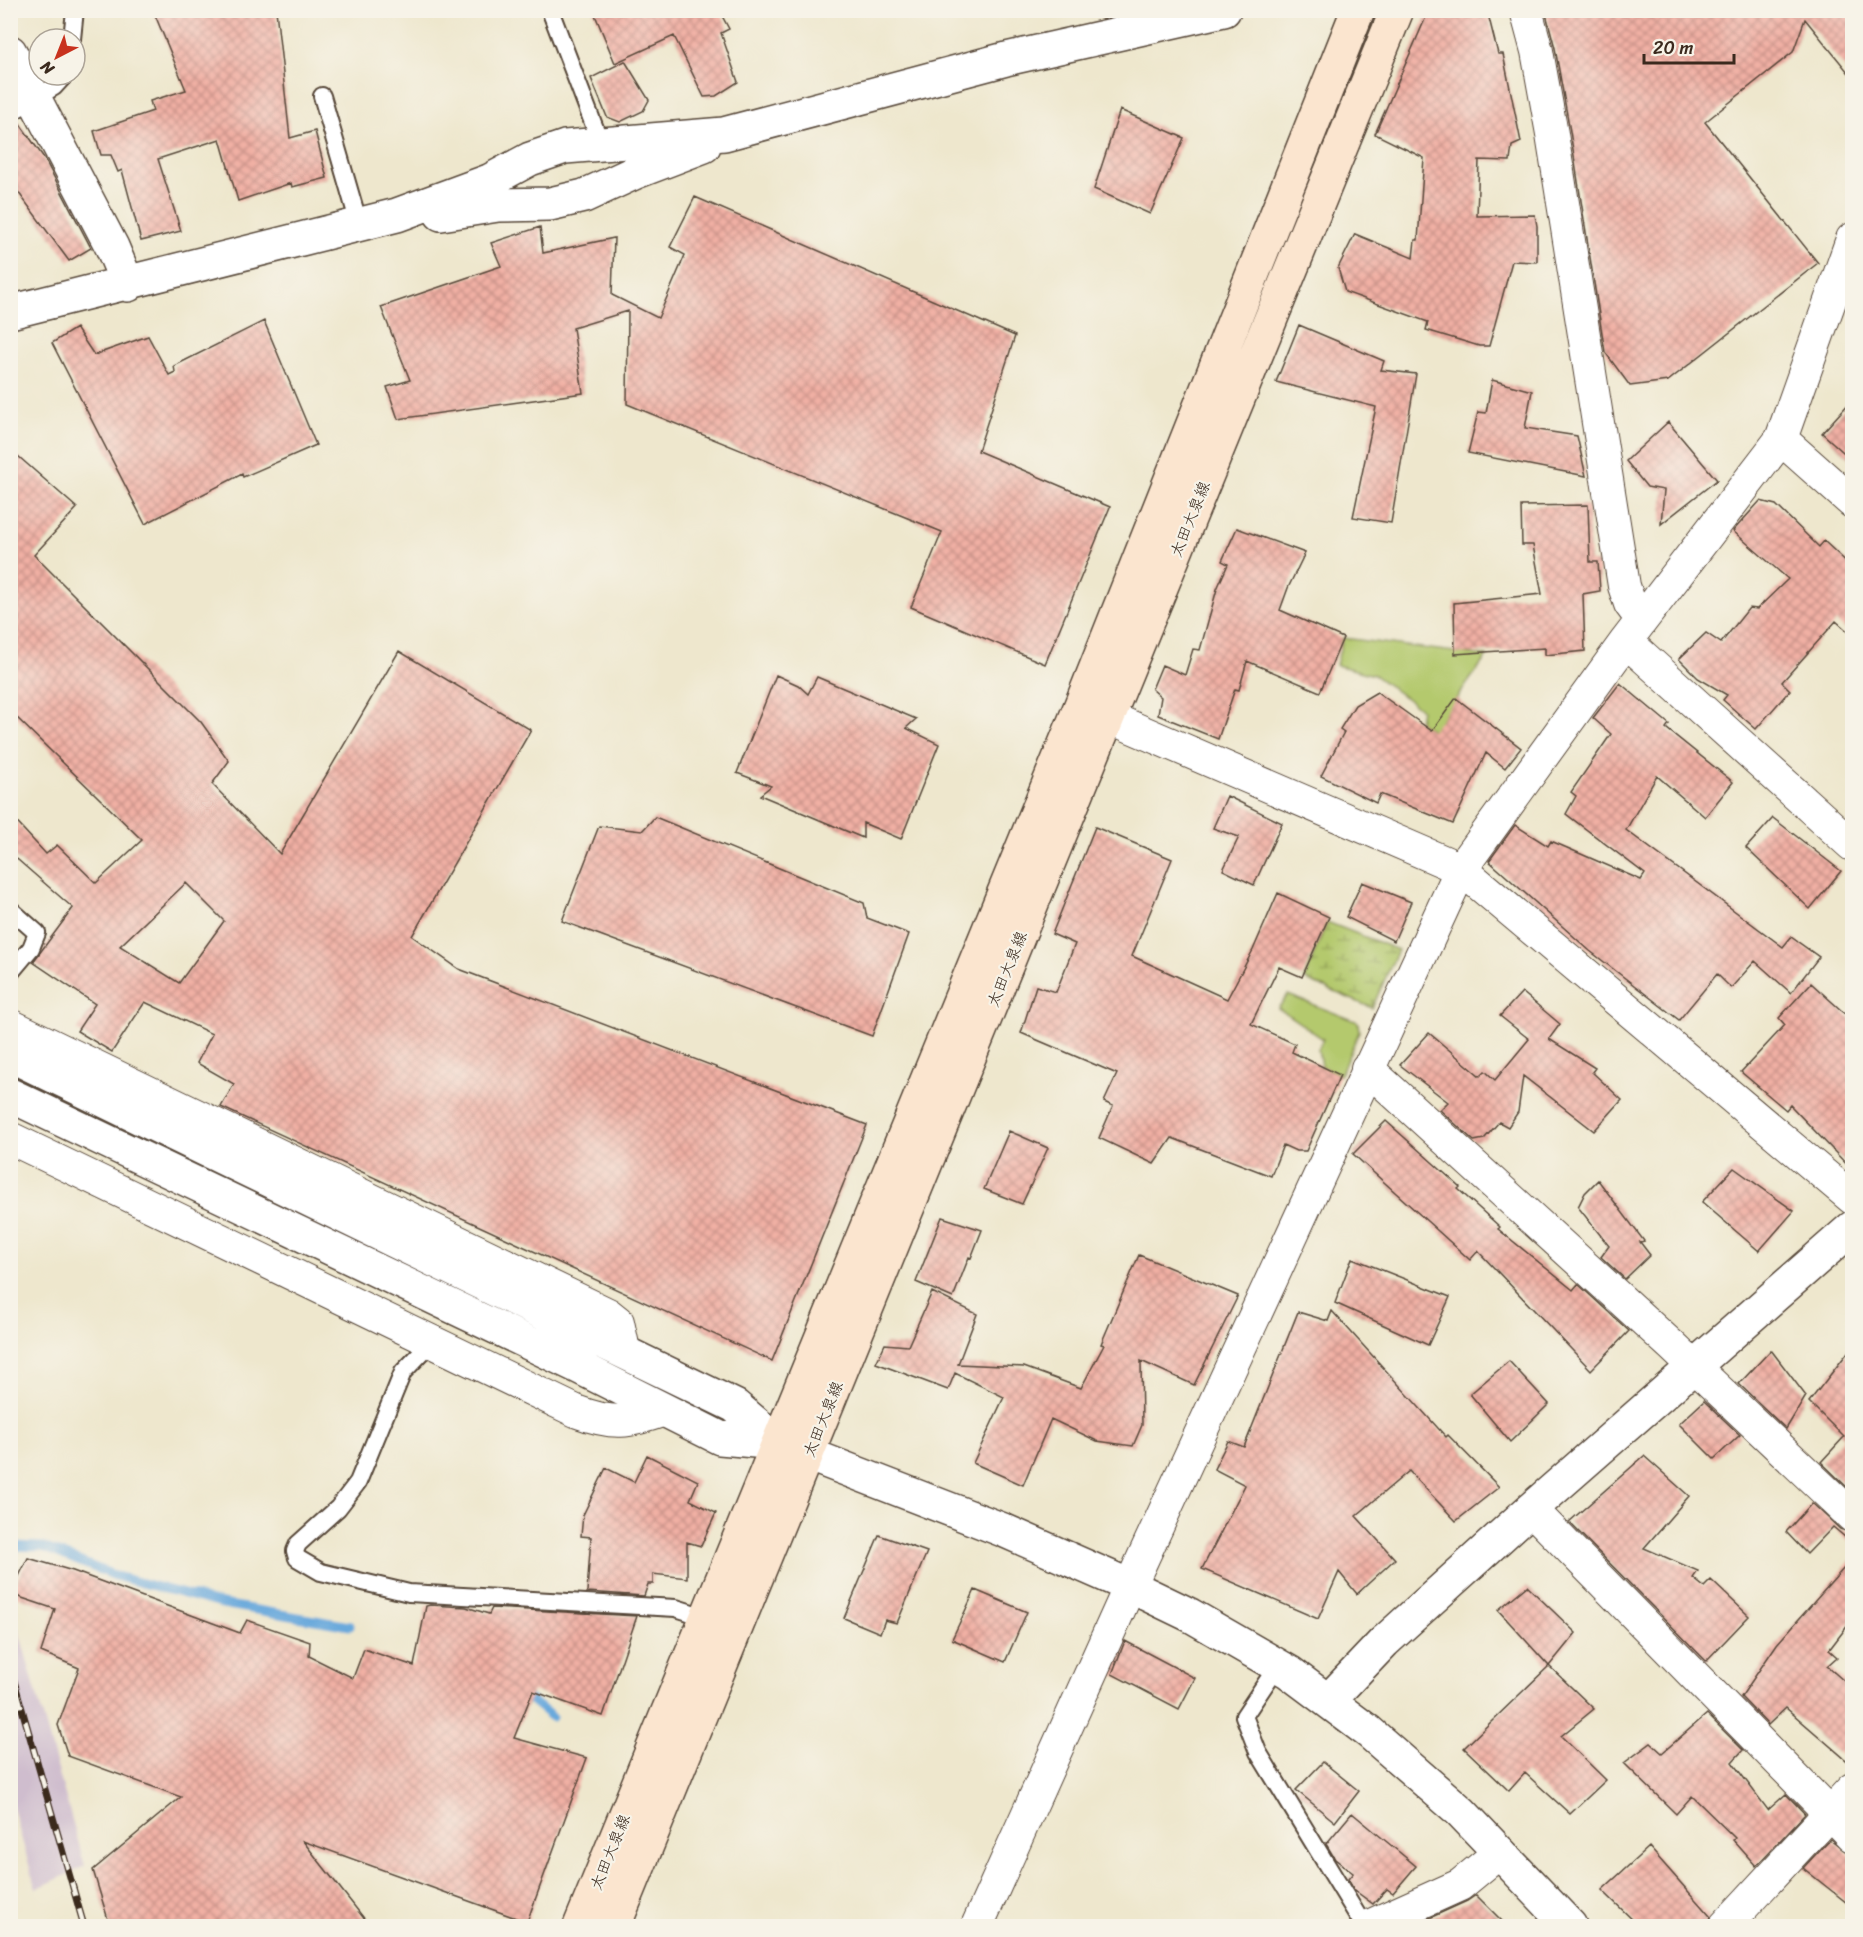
<svg xmlns="http://www.w3.org/2000/svg" width="1863" height="1937" font-family="Sriracha,'Klee One',sans-serif">
<defs>
<pattern id="wetland-marsh" width="20" height="14" patternUnits="userSpaceOnUse" patternTransform="scale(1.5)"><rect width="20" height="14" fill="#b4c96d"/><path d="M1 5h8M5 5V1M11 12h8M15 12V8" fill="none" stroke="#94a359"/></pattern>
<pattern id="building-cross-hatch" width="8" height="8" patternUnits="userSpaceOnUse" patternTransform="scale(1.5)"><rect width="8" height="8" fill="#f1b0a4"/><path d="M0 0l8 8M0 8l8-8" fill="none" stroke="#c48f85"/></pattern>
</defs>
<rect width="100%" height="100%" fill="#f7f3e8"/>
<filter id="ink" filterUnits="userSpaceOnUse"><feTurbulence type="fractalNoise" baseFrequency=".0167" numOctaves="2"/><feDisplacementMap in="SourceGraphic" scale="12" xChannelSelector="R" yChannelSelector="G"/><feConvolveMatrix kernelMatrix="1 2 1 2 8 2 1 2 1" color-interpolation-filters="sRGB"/></filter>
<filter id="wash" filterUnits="userSpaceOnUse"><feTurbulence type="fractalNoise" baseFrequency=".008" numOctaves="4" result="noise"/><feDisplacementMap in="SourceGraphic" scale="24" xChannelSelector="R" yChannelSelector="G"/><feGaussianBlur stdDeviation="1.35" result="paint"/><feColorMatrix in="noise" values="0 0 0 0 0 0 0 0 0 0 0 0 0 0 0 0 0 1.4 0 .05"/><feComposite in="paint" operator="in"/></filter>
<g filter="url(#wash)">
<rect width="100%" height="100%" fill="#eee7cd"/>
<!-- industrial -->
<path fill="#cfbdce" d="M 10,1599 L 85,1866 L 36,1889 L 11,1801 Z"/>
<!-- wetland -->
<path fill="url(#wetland-marsh)" stroke="#787a46" stroke-width="1.5" d="M 1327,922 L 1398,950 L 1372,1008 L 1304,979 Z"/>
<!-- green -->
<path fill="#b4c96d" stroke="#787a46" stroke-width="1.5" d="M 1343,638 L 1487,656 L 1433,731 L 1419,722 L 1421,709 L 1374,675 L 1336,665 Z
M 1288,995 L 1358,1022 L 1359,1032 L 1340,1075 L 1321,1066 L 1318,1049 L 1323,1039 L 1278,1008 Z"/>
<g fill="none" stroke-linecap="round" stroke-linejoin="round">
<!-- stream -->
<path stroke="#69a9dc" stroke-width="9" d="M 10,1546 L 43,1547 L 116,1576 L 222,1604 L 350,1626
M 522,1693 L 552,1717"/>
</g>
<g id="blocks">
<!-- building -->
<path fill="url(#building-cross-hatch)" fill-rule="evenodd" d="M 153,10 L 276,10 L 290,138 L 315,131 L 327,178 L 292,187 L 291,183 L 238,201 L 220,139 L 158,159 L 181,231 L 141,241 L 122,170 L 118,172 L 111,155 L 101,155 L 94,131 L 153,111 L 150,101 L 186,90 Z
M 593,10 L 728,10 L 721,14 L 729,29 L 721,33 L 738,82 L 716,96 L 704,97 L 674,36 L 615,63 Z
M 1429,10 L 1487,10 L 1498,54 L 1503,54 L 1521,142 L 1512,146 L 1510,161 L 1479,160 L 1477,216 L 1535,215 L 1537,226 L 1537,262 L 1512,261 L 1489,346 L 1479,346 L 1426,330 L 1428,322 L 1345,292 L 1338,268 L 1355,234 L 1413,258 L 1415,240 L 1418,240 L 1424,158 L 1375,134 Z
M 1545,10 L 1852,10 L 1852,77 L 1805,19 L 1793,52 L 1705,122 L 1818,263 L 1668,381 L 1630,386 L 1605,352 L 1570,131 L 1555,48 Z
M 625,61 L 649,100 L 643,111 L 620,122 L 607,117 L 591,78 Z
M 1120,110 L 1184,138 L 1150,214 L 1094,189 Z
M 18,121 L 44,158 L 91,248 L 69,261 L 10,181 L 10,123 Z
M 695,197 L 1015,336 L 978,451 L 1110,507 L 1045,664 L 911,607 L 942,532 L 627,404 L 628,311 L 573,328 L 583,393 L 398,419 L 387,387 L 410,380 L 381,307 L 501,266 L 491,243 L 540,227 L 543,253 L 614,238 L 612,295 L 658,318 L 685,255 L 670,247 Z
M 264,321 L 316,445 L 243,477 L 242,474 L 145,524 L 52,343 L 76,328 L 94,355 L 148,336 L 169,375 L 175,372 L 174,366 Z
M 1299,325 L 1384,361 L 1381,370 L 1416,374 L 1391,523 L 1353,517 L 1376,407 L 1276,382 Z
M 1492,380 L 1532,391 L 1525,428 L 1577,436 L 1586,476 L 1468,453 L 1478,412 L 1486,413 Z
M 1852,400 L 1852,460 L 1822,433 Z
M 1668,422 L 1717,480 L 1661,524 L 1664,490 L 1647,487 L 1626,461 Z
M 10,449 L 77,508 L 34,555 L 201,722 L 229,761 L 212,784 L 280,854 L 399,651 L 531,730 L 412,936 L 459,969 L 867,1125 L 772,1361 L 221,1107 L 234,1084 L 197,1063 L 212,1034 L 145,1002 L 112,1052 L 77,1031 L 95,1004 L 33,962 L 73,908 L 10,853 L 10,815 L 46,854 L 57,845 L 96,883 L 142,840 L 10,711 ZM 186,883 L 224,921 L 179,983 L 120,946 Z
M 1760,501 L 1776,505 L 1819,547 L 1824,541 L 1852,567 L 1852,635 L 1836,621 L 1782,682 L 1790,690 L 1756,729 L 1723,700 L 1727,695 L 1698,678 L 1679,659 L 1706,633 L 1721,643 L 1749,608 L 1757,609 L 1788,579 L 1733,531 Z
M 1588,505 L 1590,562 L 1598,562 L 1600,591 L 1583,594 L 1585,651 L 1545,655 L 1545,648 L 1455,654 L 1454,603 L 1542,594 L 1533,545 L 1522,545 L 1521,506 Z
M 1237,528 L 1305,553 L 1288,588 L 1280,610 L 1343,638 L 1320,692 L 1247,661 L 1239,690 L 1235,689 L 1218,739 L 1158,715 L 1161,697 L 1152,689 L 1162,665 L 1185,675 L 1193,649 L 1200,650 L 1217,589 L 1228,564 L 1222,561 Z
M 776,675 L 798,685 L 808,694 L 817,677 L 916,719 L 906,728 L 939,744 L 901,839 L 863,823 L 863,838 L 760,795 L 771,786 L 737,773 Z
M 1620,683 L 1669,724 L 1666,728 L 1733,782 L 1705,817 L 1657,776 L 1626,830 L 1783,947 L 1791,937 L 1819,957 L 1791,993 L 1755,961 L 1731,988 L 1717,974 L 1679,1020 L 1590,951 L 1489,861 L 1515,825 L 1548,846 L 1551,841 L 1641,880 L 1645,874 L 1566,814 L 1576,796 L 1571,792 L 1611,734 L 1593,718 Z
M 1377,692 L 1432,731 L 1456,698 L 1521,748 L 1505,768 L 1486,753 L 1453,824 L 1380,794 L 1376,803 L 1321,776 L 1344,732 L 1340,729 L 1355,705 Z
M 1227,796 L 1282,823 L 1254,885 L 1223,870 L 1239,837 L 1213,828 Z
M 655,817 L 864,903 L 867,918 L 909,934 L 872,1036 L 562,921 L 599,826 L 642,831 Z
M 1773,818 L 1841,871 L 1810,909 L 1746,848 Z
M 1095,827 L 1172,859 L 1132,956 L 1227,999 L 1253,950 L 1278,893 L 1329,917 L 1302,977 L 1279,967 L 1251,1024 L 1295,1044 L 1292,1052 L 1340,1075 L 1306,1151 L 1296,1151 L 1283,1145 L 1271,1176 L 1172,1138 L 1154,1164 L 1099,1138 L 1113,1106 L 1104,1102 L 1117,1074 L 1021,1033 L 1036,986 L 1056,992 L 1075,944 L 1052,934 Z
M 1362,882 L 1411,902 L 1394,941 L 1346,917 Z
M 1811,983 L 1852,1020 L 1852,1170 L 1790,1105 L 1786,1110 L 1741,1072 L 1785,1025 L 1779,1018 Z
M 1522,992 L 1560,1024 L 1549,1039 L 1595,1068 L 1592,1072 L 1622,1100 L 1594,1131 L 1523,1076 L 1518,1112 L 1508,1127 L 1499,1122 L 1484,1139 L 1474,1141 L 1440,1110 L 1448,1102 L 1400,1065 L 1429,1033 L 1480,1076 L 1485,1071 L 1495,1080 L 1529,1039 L 1500,1016 Z
M 1386,1121 L 1460,1187 L 1458,1189 L 1500,1227 L 1498,1229 L 1573,1290 L 1578,1284 L 1629,1331 L 1591,1370 L 1478,1251 L 1470,1260 L 1353,1154 Z
M 1009,1131 L 1048,1148 L 1022,1204 L 984,1189 Z
M 1734,1168 L 1794,1211 L 1759,1251 L 1702,1202 Z
M 1598,1180 L 1644,1241 L 1640,1242 L 1650,1255 L 1625,1279 L 1601,1257 L 1609,1246 L 1578,1207 L 1585,1193 Z
M 942,1217 L 982,1230 L 971,1258 L 969,1257 L 953,1298 L 916,1282 Z
M 1139,1255 L 1238,1296 L 1194,1385 L 1141,1361 L 1142,1425 L 1133,1446 L 1097,1441 L 1051,1419 L 1023,1485 L 973,1463 L 1004,1397 L 955,1373 L 948,1390 L 876,1363 L 885,1344 L 908,1346 L 932,1292 L 977,1314 L 958,1364 L 1024,1367 L 1081,1388 L 1104,1345 L 1101,1344 Z
M 1352,1258 L 1450,1297 L 1428,1345 L 1335,1303 Z
M 1332,1311 L 1446,1437 L 1448,1435 L 1499,1487 L 1456,1521 L 1409,1471 L 1356,1516 L 1395,1559 L 1357,1594 L 1339,1572 L 1318,1619 L 1202,1569 L 1245,1485 L 1214,1469 L 1228,1441 L 1244,1447 L 1298,1312 L 1328,1321 Z
M 1852,1347 L 1852,1492 L 1821,1462 L 1844,1437 L 1809,1402 Z
M 1771,1350 L 1806,1396 L 1786,1429 L 1739,1384 Z
M 1509,1361 L 1549,1404 L 1510,1442 L 1470,1394 Z
M 1704,1401 L 1740,1435 L 1714,1459 L 1679,1424 Z
M 647,1455 L 698,1481 L 690,1500 L 716,1513 L 701,1546 L 687,1542 L 687,1578 L 653,1574 L 653,1584 L 648,1584 L 644,1596 L 587,1592 L 591,1537 L 581,1536 L 583,1515 L 606,1468 L 634,1482 Z
M 1644,1456 L 1689,1496 L 1644,1548 L 1698,1571 L 1693,1578 L 1704,1587 L 1711,1580 L 1749,1616 L 1706,1661 L 1569,1522 Z
M 1812,1503 L 1840,1529 L 1852,1533 L 1852,1543 L 1833,1527 L 1807,1554 L 1786,1532 Z
M 879,1535 L 927,1552 L 897,1623 L 885,1620 L 880,1633 L 844,1618 Z
M 28,1558 L 73,1571 L 240,1633 L 247,1620 L 310,1642 L 309,1656 L 353,1678 L 364,1649 L 414,1666 L 426,1606 L 430,1605 L 466,1607 L 489,1614 L 492,1608 L 637,1616 L 603,1716 L 533,1691 L 514,1738 L 587,1758 L 527,1922 L 303,1841 L 370,1926 L 110,1926 L 93,1870 L 181,1797 L 68,1756 L 58,1725 L 79,1668 L 41,1652 L 55,1609 L 10,1594 Z
M 1852,1559 L 1852,1620 L 1829,1650 L 1837,1657 L 1827,1666 L 1852,1688 L 1852,1765 L 1786,1708 L 1768,1725 L 1741,1697 L 1777,1644 Z
M 1527,1586 L 1576,1633 L 1549,1666 L 1498,1610 Z
M 975,1590 L 1027,1612 L 1005,1662 L 952,1639 Z
M 1125,1641 L 1195,1678 L 1179,1709 L 1112,1674 Z
M 1549,1666 L 1594,1709 L 1561,1736 L 1606,1780 L 1570,1814 L 1525,1773 L 1509,1791 L 1464,1748 Z
M 1707,1714 L 1743,1750 L 1732,1762 L 1768,1810 L 1786,1794 L 1805,1814 L 1756,1866 L 1733,1840 L 1735,1838 L 1692,1796 L 1676,1814 L 1624,1763 L 1651,1743 L 1662,1753 Z
M 1323,1762 L 1359,1791 L 1335,1822 L 1296,1790 Z
M 1352,1813 L 1416,1866 L 1393,1893 L 1387,1889 L 1373,1904 L 1354,1890 L 1348,1879 L 1353,1873 L 1335,1859 L 1326,1844 Z
M 1830,1839 L 1852,1856 L 1852,1907 L 1803,1868 Z
M 1649,1847 L 1710,1916 L 1708,1926 L 1639,1926 L 1602,1890 Z
M 1476,1895 L 1507,1926 L 1412,1926 L 1467,1901 Z"/>
</g>
</g>
<g filter="url(#ink)">
<use href="#blocks" fill-opacity="0" stroke="#564638" stroke-width="1.5"/>
<g fill="none" stroke-linecap="round" stroke-linejoin="round">
<defs>
<path id="service" d="M 550,10 L 601,144
M 72,39 L 75,10
M 322,96 L 359,224
M 10,113 L 54,87 L 65,75
M 10,909 L 37,933 L 31,948 L 10,973
M 432,1342 L 403,1372 L 358,1482 L 338,1508 L 298,1544 L 295,1551 L 297,1558 L 321,1572 L 409,1593 L 676,1608 L 708,1618
M 1278,1665 L 1244,1716 L 1258,1752 L 1364,1926"/>
<path id="minor" d="M 1526,10 L 1537,51 L 1552,134 L 1624,586 L 1630,604 L 1642,620
M 1781,439 L 1852,502
M 1626,641 L 1852,845
M 1085,707 L 1461,869 L 1852,1198
M 10,1025 L 608,1314 L 618,1322 L 624,1350
M 1367,1068 L 1671,1345 L 1852,1516
M 10,1138 L 578,1412 C 613,1425 629,1423 664,1410
M 1531,1509 L 1852,1836
M 977,1926 L 1130,1586 L 1461,869 L 1626,641 L 1781,439 L 1852,239
M 1369,1926 L 1460,1885 L 1500,1852
M 1725,1926 L 1852,1789"/>
<path id="tertiary" d="M 10,52 L 112,247 L 128,285
M 441,214 L 498,205 L 550,204 L 584,196 L 636,172 L 704,146
M 10,312 L 397,215 L 489,181 L 530,159 L 565,147 L 724,134 L 1006,59 L 1224,10
M 10,1055 L 735,1406 L 779,1443
M 10,1095 L 575,1365 L 720,1438 L 779,1443 L 1003,1530 L 1130,1586 L 1190,1615 L 1289,1672 L 1369,1732 L 1461,1812 L 1570,1926
M 1328,1701 L 1384,1642 L 1531,1509 L 1852,1228"/>
<path id="secondary" d="M 580,1926 L 1081,705 L 1358,10
M 614,1926 L 1397,10"/>
</defs>
<!-- service casing -->
<use href="#service" stroke="#564638" stroke-width="20"/>
<!-- minor casing -->
<use href="#minor" stroke="#564638" stroke-width="34"/>
<!-- tertiary casing -->
<use href="#tertiary" stroke="#564638" stroke-width="36"/>
<!-- secondary casing -->
<use href="#secondary" stroke="#564638" stroke-width="36"/>
<!-- service -->
<use href="#service" stroke="#fff" stroke-width="16"/>
<!-- minor -->
<use href="#minor" stroke="#fff" stroke-width="32"/>
<!-- tertiary -->
<use href="#tertiary" stroke="#fff" stroke-width="33"/>
<!-- secondary -->
<use href="#secondary" stroke="#fbe5cf" stroke-width="33"/>
<defs>
<path id="rail" d="M 10,1667 L 84,1926"/>
</defs>
<!-- rail casing -->
<use href="#rail" stroke="#3b2a1e" stroke-width="7"/>
<!-- rail -->
<use href="#rail" stroke="#f7f3e8" stroke-width="4.5" stroke-dasharray="14" stroke-linecap="butt"/>
</g>
</g>
<g text-anchor="middle" dominant-baseline="central" stroke-width="4.5" stroke-linejoin="round" paint-order="stroke">
<!-- street labels -->
<g font-size="16" fill="#3b2a1e" stroke="#f7f3e8">
<text transform="translate(1190 519) rotate(-68)">太田大泉線</text>
<text transform="translate(1007 969) rotate(-68)">太田大泉線</text>
<text transform="translate(823 1419) rotate(-68)">太田大泉線</text>
<text transform="translate(610 1852) rotate(-68)">太田大泉線</text>
</g>
</g>
<!-- margin -->
<rect width="1863" height="1937" fill="none" stroke="#f7f3e8" stroke-width="36"/>
<!-- north arrow -->
<g transform="translate(57 57) rotate(222)"><circle r="28" fill="#f7f3e8" stroke="#aca397" stroke-width="1.5"/>
<path d="M0-4.5L10 22L0 15L-10 22Z" fill="#c8321e"/>
<text y="-9" font-size="16" font-weight="bold" text-anchor="middle" fill="#3b2a1e">N</text>
</g>
<!-- scale -->
<path d="M1644 54v9h90v-9" fill="none" stroke="#3b2a1e" stroke-width="3"/>
<text x="1653" y="54" font-size="18" fill="#3b2a1e" stroke="#f7f3e8" stroke-width="4.5" paint-order="stroke">20 m</text>
</svg>
